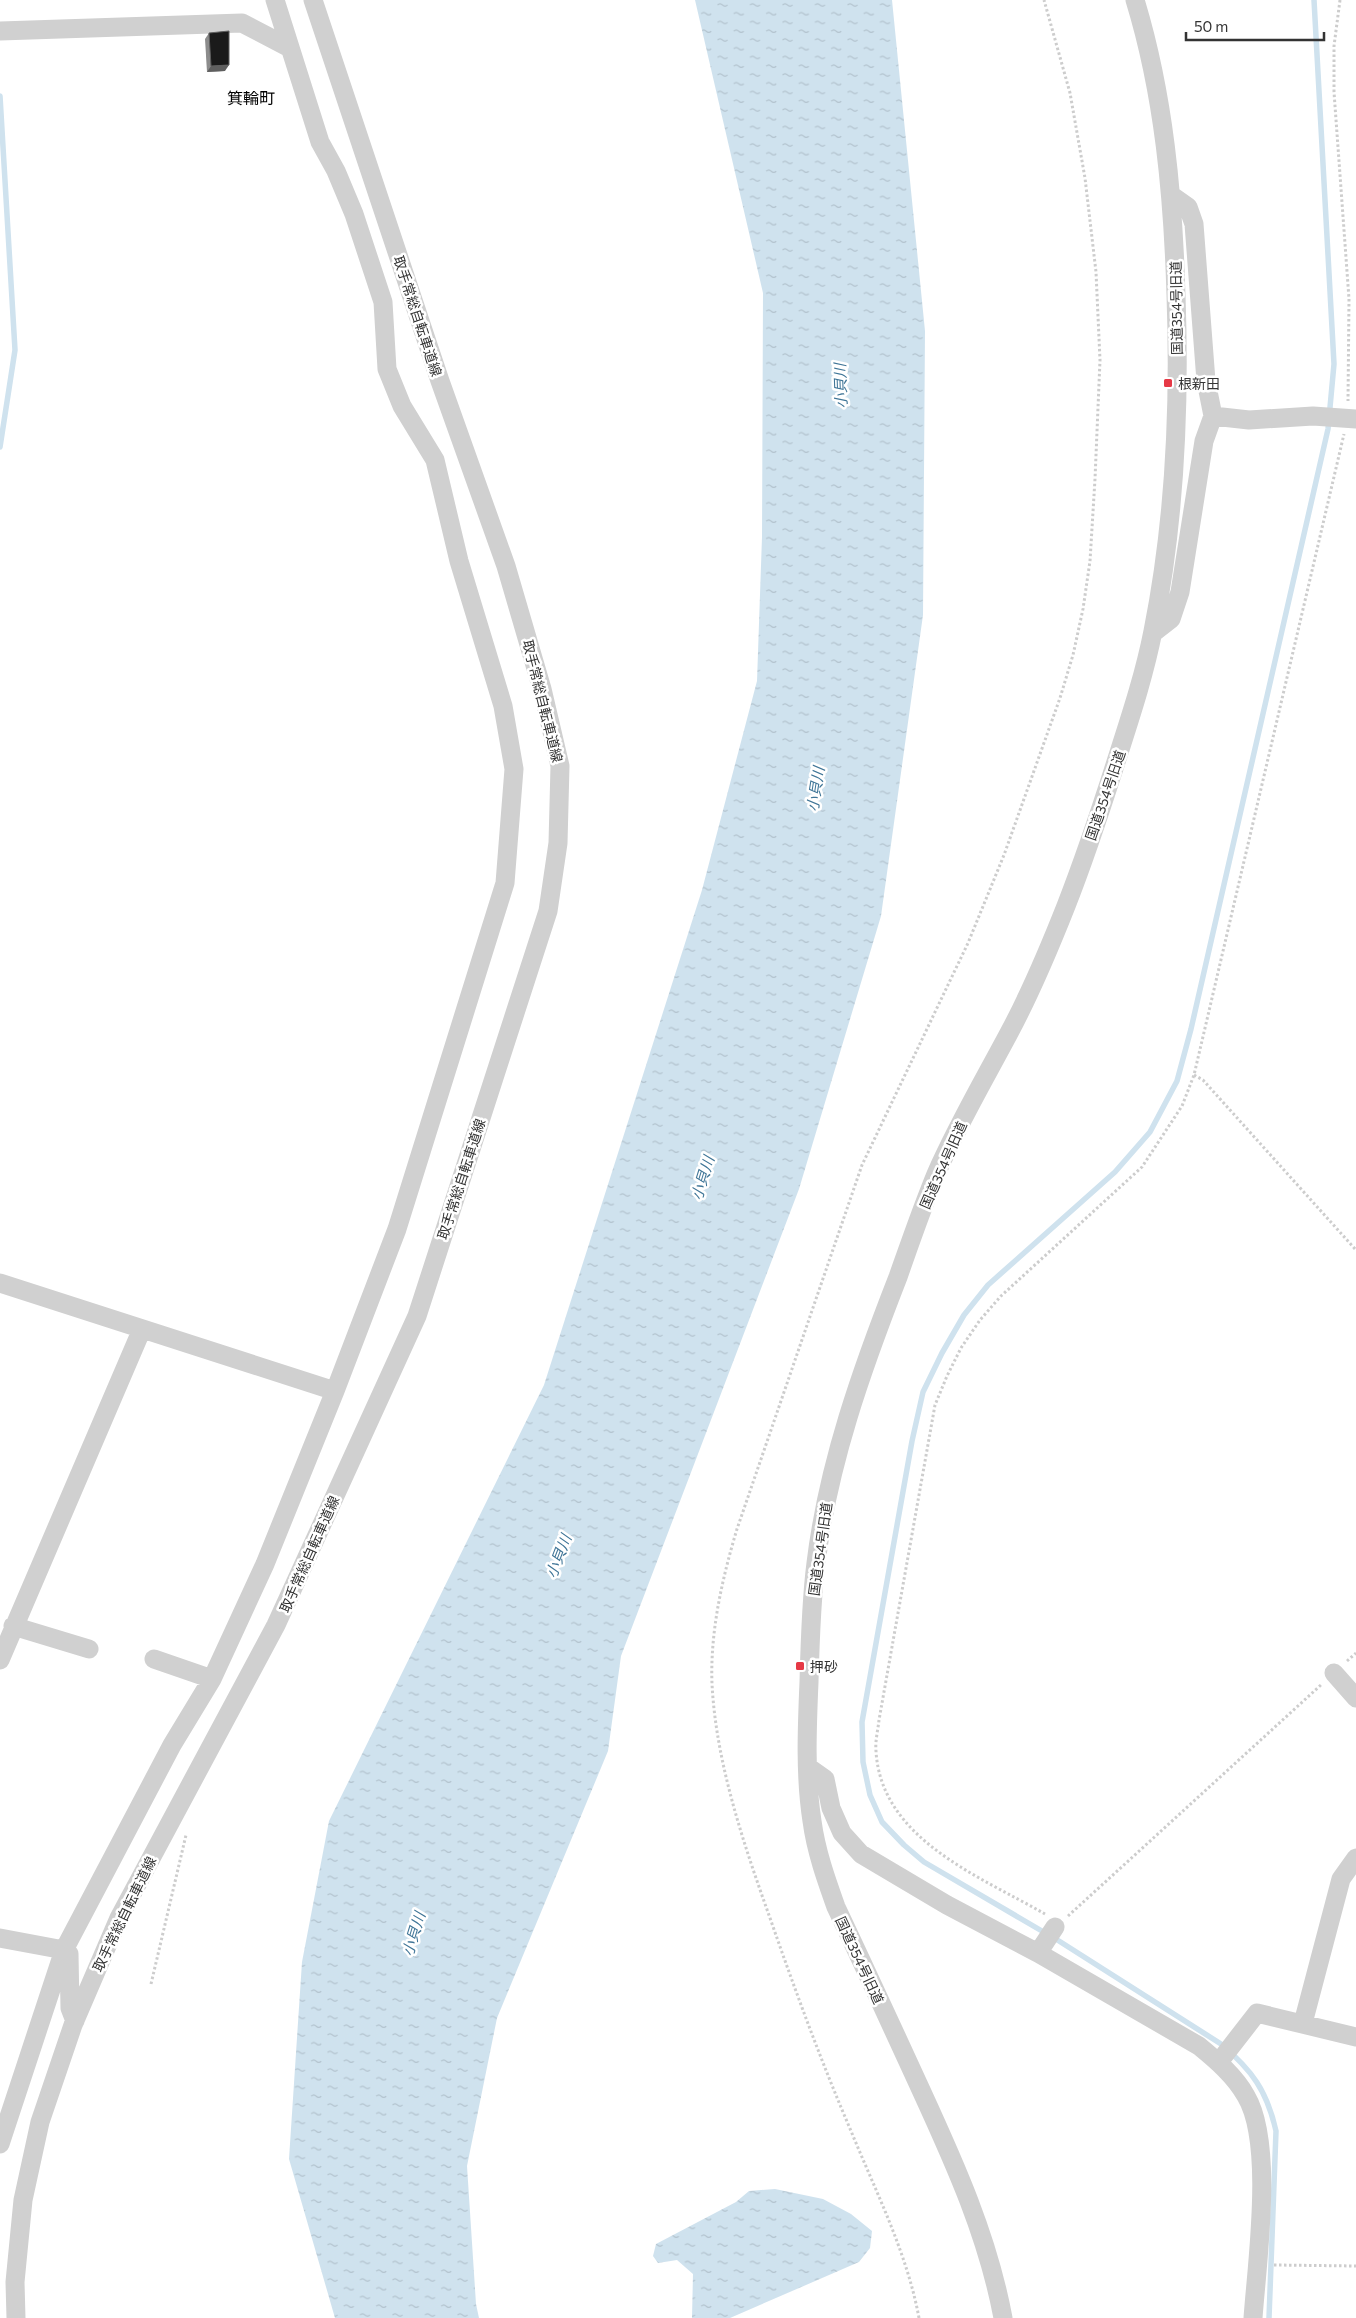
<svg xmlns="http://www.w3.org/2000/svg" width="1356" height="2318" font-family="Commissioner,'Noto Sans JP',sans-serif">
<defs>
<pattern id="water-ripples" width="26" height="14" patternUnits="userSpaceOnUse" patternTransform="scale(1.25)"><rect width="26" height="14" fill="#cfe2ee"/><path d="M2 4q2-2 4 0t4 0M15 11q2-2 4 0t4 0" fill="none" stroke="#b2c2cd"/></pattern>
</defs>
<rect width="100%" height="100%" fill="#fff"/>
<!-- water -->
<path fill="url(#water-ripples)" d="M 695,0 L 892,0 L 925,331 L 923,615 L 881,916 L 799,1189 L 621,1656 L 608,1751 L 497,2018 L 467,2166 L 476,2304 L 479,2318 L 335,2318 L 289,2159 L 302,1962 L 329,1821 L 544,1385 L 702,890 L 757,681 L 762,537 L 763,293 Z
M 775,2189 L 823,2199 L 851,2214 L 872,2231 L 870,2248 L 859,2262 L 730,2318 L 692,2318 L 693,2274 L 677,2260 L 658,2263 L 653,2256 L 656,2244 L 736,2202 L 749,2191 Z"/>
<g fill="none" stroke-linecap="round" stroke-linejoin="round">
<!-- stream -->
<path stroke="#cfe2ee" stroke-width="5.5" d="M 0,96 L 15,350 L 0,447
M 1269,2318 L 1276,2131 C 1267,2091 1252,2070 1221,2044 L 1059,1941 L 924,1862 L 904,1845 L 882,1822 L 870,1795 L 863,1762 L 862,1722 L 912,1441 L 923,1392 L 942,1353 L 964,1315 L 988,1285 L 1115,1172 L 1150,1132 L 1177,1081 L 1191,1029 L 1328,429 L 1334,364 L 1314,0"/>
<!-- path -->
<path stroke="#cdcdcd" stroke-width="3" stroke-dasharray="2.5 2.5" stroke-linecap="butt" d="M 1340,0 L 1334,46 L 1334,92 L 1349,299 L 1348,401
M 1194,1075 L 1203,1080 L 1356,1250
M 1347,1661 L 1356,1653
M 1045,1914 C 979,1876 881,1839 876,1751 C 875,1741 878,1730 879,1720 L 935,1405 L 947,1376 L 961,1348 L 980,1320 L 1001,1296 L 1142,1167 L 1182,1106 L 1194,1075 L 1344,434
M 1068,1916 L 1322,1684
M 151,1984 L 186,1835
M 1274,2265 L 1356,2266
M 919,2318 C 907,2253 876,2192 851,2131 C 821,2061 795,1990 770,1918 C 744,1845 716,1763 712,1684 C 710,1632 722,1579 737,1529 L 862,1165 L 968,943 L 1004,855 L 1060,698 L 1073,655 L 1083,609 L 1090,561 L 1095,479 L 1100,360 L 1096,272 L 1085,178 L 1070,93 L 1044,0"/>
<!-- minor -->
<path stroke="#d0d0d0" stroke-width="19" d="M 0,31 L 242,23 L 288,47
M 1171,195 L 1188,207 L 1194,224 L 1206,381 L 1213,416 L 1249,420 L 1313,416 L 1356,419
M 1153,633 L 1171,619 L 1180,592 L 1204,441 L 1213,416
M 0,1283 L 335,1391
M 13,1626 L 89,1649
M 154,1659 L 212,1679
M 0,1660 L 142,1329
M 1334,1673 L 1356,1698
M 808,1767 L 825,1779 L 831,1808 L 842,1833 L 861,1854 L 947,1905 L 1038,1953 L 1199,2046 C 1216,2060 1235,2076 1246,2096 C 1274,2143 1257,2262 1253,2318
M 0,1938 L 64,1950 L 69,1954 L 70,2008 L 75,2021
M 1038,1953 L 1055,1927
M 1303,2023 L 1341,1879 L 1356,1858
M 1219,2062 L 1257,2013 L 1356,2037
M 0,2144 L 64,1950 L 172,1745 L 212,1679 L 265,1564 L 335,1391 L 397,1229 L 505,883 L 514,769 L 503,706 L 459,561 L 435,460 L 402,406 L 387,369 L 383,302 L 354,214 L 336,171 L 320,142 L 275,0
M 16,2318 L 15,2282 L 23,2200 L 40,2122 L 73,2025 L 119,1918 L 276,1625 L 417,1316 L 548,911 L 558,843 L 560,766 L 542,689 L 506,566 L 440,381 L 313,0
M 1003,2318 C 988,2237 955,2164 921,2090 C 893,2029 865,1968 836,1907 C 826,1879 816,1851 812,1821 C 805,1776 807,1728 809,1682 C 810,1643 811,1602 816,1563 C 828,1464 862,1369 898,1277 C 910,1243 922,1208 936,1174 C 957,1126 984,1080 1009,1033 C 1031,992 1049,949 1066,906 C 1084,860 1100,812 1115,765 C 1129,721 1144,677 1153,631 C 1175,521 1180,407 1176,295 C 1173,195 1164,95 1135,0"/>
</g>
<!-- wall -->
<path fill="#8c8c8c" d="M 209,33 L 225,71 L 207,72 L 205,39 Z"/>
<!-- shaded-wall -->
<path fill="#5f5f5f" d="M 229,65 L 225,71 L 207,72 L 211,66 Z"/>
<!-- building -->
<path fill="#1a1a1a" stroke="#5f5f5f" d="M 229,31 L 229,65 L 211,66 L 209,33 Z"/>
<!-- markers -->
<g fill="#e63946" stroke="#fff" stroke-width="2">
<rect x="1163" y="378" width="10" height="10" rx="2.5"/>
<rect x="795" y="1661" width="10" height="10" rx="2.5"/>
</g>
<g text-anchor="middle" dominant-baseline="central" stroke-width="5" stroke-linejoin="round" paint-order="stroke">
<!-- street labels -->
<g font-size="14" fill="#333" stroke="#fff">
<text transform="translate(1176 308) rotate(-91)">国道354号旧道</text>
<text transform="translate(418 316) rotate(72)">取手常総自転車道線</text>
<text transform="translate(543 701) rotate(76)">取手常総自転車道線</text>
<text transform="translate(1105 795) rotate(-71)">国道354号旧道</text>
<text transform="translate(943 1165) rotate(-66)">国道354号旧道</text>
<text transform="translate(461 1179) rotate(-72)">取手常総自転車道線</text>
<text transform="translate(820 1549) rotate(-82)">国道354号旧道</text>
<text transform="translate(309 1554) rotate(-66)">取手常総自転車道線</text>
<text transform="translate(124 1914) rotate(-64)">取手常総自転車道線</text>
<text transform="translate(860 1960) rotate(65)">国道354号旧道</text>
</g>
<!-- poi labels -->
<g font-size="14" fill="#333" stroke="#fff" text-anchor="start">
<text x="1178" y="383">根新田</text>
<text x="810" y="1666">押砂</text>
</g>
<!-- water labels -->
<g font-size="15" font-style="italic" fill="#3f7597" stroke="#fff">
<text transform="translate(840 386) rotate(-92)">小貝川</text>
<text transform="translate(815 789) rotate(-81)">小貝川</text>
<text transform="translate(702 1178) rotate(-73)">小貝川</text>
<text transform="translate(558 1556) rotate(-69)">小貝川</text>
<text transform="translate(413 1934) rotate(-73)">小貝川</text>
</g>
<!-- quarter labels -->
<g font-size="16" fill="#000" stroke="#fff">
<text x="251" y="97">箕輪町</text>
</g>
</g>
<!-- scale -->
<path d="M1186 32v8h138v-8" fill="none" stroke="#333333" stroke-width="2.5"/>
<text x="1194" y="32" font-size="15" fill="#333333" stroke="#ffffff" stroke-width="4" paint-order="stroke">50 m</text>
</svg>
